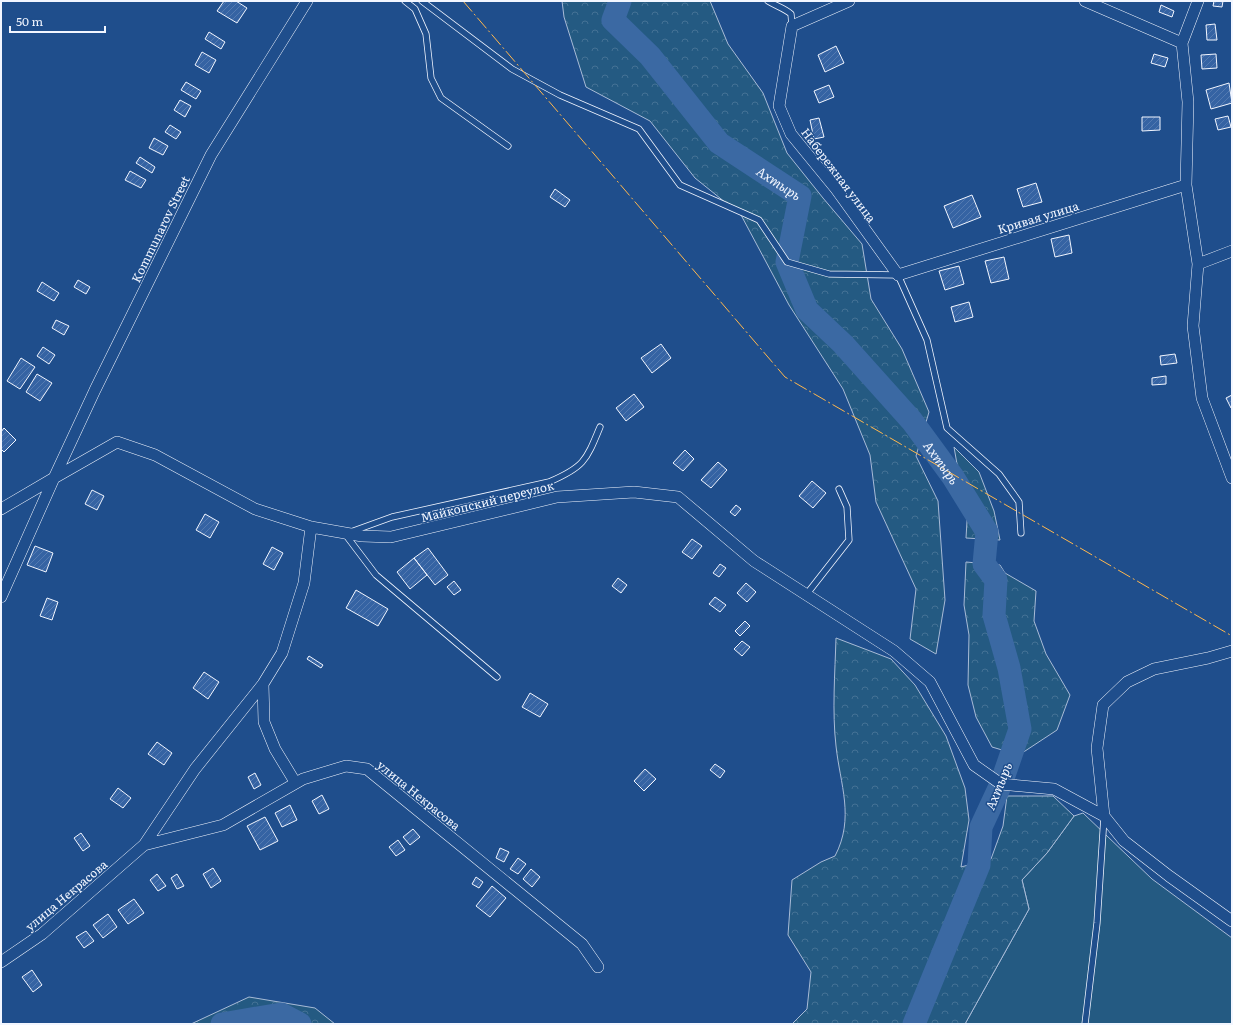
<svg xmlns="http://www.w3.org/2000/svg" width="1233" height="1025" font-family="Literata,serif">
<defs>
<pattern id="forest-crowns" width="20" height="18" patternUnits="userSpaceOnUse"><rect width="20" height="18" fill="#245a82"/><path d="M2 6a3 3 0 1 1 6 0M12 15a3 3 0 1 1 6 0" fill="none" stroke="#447295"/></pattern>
<pattern id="building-hatch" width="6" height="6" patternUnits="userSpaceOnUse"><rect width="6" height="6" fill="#3563a3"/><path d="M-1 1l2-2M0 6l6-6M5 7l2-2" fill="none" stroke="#537ab1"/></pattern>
</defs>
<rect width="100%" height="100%" fill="#1f4e8c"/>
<!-- green -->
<path fill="#245a82" stroke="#a8bbd7" d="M 1083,813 L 1152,879 L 1232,938 L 1232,1024 L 965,1024 L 1029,909 L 1022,880 L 1047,853 L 1074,816 Z"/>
<!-- forest -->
<path fill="url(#forest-crowns)" stroke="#a8bbd7" d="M 562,1 L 710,1 L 728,44 L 763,93 L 787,153 L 823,198 L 862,244 L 871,299 L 902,349 L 929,412 L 916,456 L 938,501 L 945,600 L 936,654 L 910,639 L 916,589 L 876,502 L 870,455 L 843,389 L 789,305 L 741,215 L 695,178 L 650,121 L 586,87 L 564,17 Z
M 954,447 L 979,472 L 994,511 L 1000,540 L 966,538 L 967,521 Z
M 966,562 L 1000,565 L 1005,573 L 1036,591 L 1034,621 L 1046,654 L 1070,695 L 1057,730 L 1019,755 L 992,747 L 976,717 L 968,685 L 969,635 L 964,605 Z
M 836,638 L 891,659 L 915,685 L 946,736 L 965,788 L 969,820 L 961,867 L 991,859 L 1003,826 L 1007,796 L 1053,796 L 1074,816 L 1047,853 L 1022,880 L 1029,909 L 965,1024 L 792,1024 L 807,1009 L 811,972 L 788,935 L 792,880 L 821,862 L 835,856 C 855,818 840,784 836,746 C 832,712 835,672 836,638 Z
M 249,997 L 315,1008 L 335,1024 L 191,1024 Z"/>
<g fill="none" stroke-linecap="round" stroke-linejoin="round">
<!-- river -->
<g stroke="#3b69a3" stroke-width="23">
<path id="s1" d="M 620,1 L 613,20 L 650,56 L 719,143 L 800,196 L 787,262 L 807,310 L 843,344 L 912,421 L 953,477 L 987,532 L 984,564 L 996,580 L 994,615 L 1009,668 L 1020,729 L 1001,784 L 981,827 L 979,865 L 914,1024"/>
<path d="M 222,1024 L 281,1014 L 300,1024"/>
</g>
</g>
<!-- building -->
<path fill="url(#building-hatch)" stroke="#f2f6ff" d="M 224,1 L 236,1 L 247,8 L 237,23 L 217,11 Z
M 1214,1 L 1223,1 L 1222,7 L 1213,6 Z
M 1161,5 L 1174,11 L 1172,17 L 1159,12 Z
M 1215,24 L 1217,40 L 1207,40 L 1206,25 Z
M 209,32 L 225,42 L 221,49 L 205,39 Z
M 836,46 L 844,63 L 825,72 L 818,55 Z
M 202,52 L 216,60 L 209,73 L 195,65 Z
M 1154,54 L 1168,58 L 1165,67 L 1151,63 Z
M 1216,54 L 1217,68 L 1202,69 L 1201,55 Z
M 186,82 L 201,91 L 196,99 L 181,90 Z
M 1229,83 L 1232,103 L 1211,109 L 1206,90 Z
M 829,85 L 834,97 L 819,103 L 814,91 Z
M 180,100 L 191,106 L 185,117 L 174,110 Z
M 1228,116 L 1231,127 L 1218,130 L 1215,119 Z
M 1142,117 L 1160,117 L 1160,130 L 1142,131 Z
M 819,118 L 824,137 L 814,139 L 810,120 Z
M 170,125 L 181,132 L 176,139 L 165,132 Z
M 154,138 L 168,146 L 163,155 L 149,148 Z
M 140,157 L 155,167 L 152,173 L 136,163 Z
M 130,171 L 146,180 L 141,188 L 125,180 Z
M 1036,183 L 1042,202 L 1023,207 L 1017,189 Z
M 555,189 L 570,200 L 565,207 L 550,197 Z
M 972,195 L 981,217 L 953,228 L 944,206 Z
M 1069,235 L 1072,253 L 1055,257 L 1051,239 Z
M 1004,257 L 1009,279 L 991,283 L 985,261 Z
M 959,266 L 964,284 L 945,290 L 939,271 Z
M 78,280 L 90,287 L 86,294 L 74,287 Z
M 42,282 L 59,293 L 54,301 L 37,291 Z
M 969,302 L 973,317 L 955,322 L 951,307 Z
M 56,320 L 69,326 L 64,335 L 52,328 Z
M 661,344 L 671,358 L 652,373 L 641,358 Z
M 43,347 L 55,355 L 49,364 L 37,356 Z
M 1175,354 L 1177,363 L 1161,365 L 1160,356 Z
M 21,358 L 35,367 L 20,389 L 7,381 Z
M 37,374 L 52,383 L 40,401 L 26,392 Z
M 1166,376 L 1166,384 L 1152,385 L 1152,378 Z
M 634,394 L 644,407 L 626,421 L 616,408 Z
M 1232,395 L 1232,408 L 1231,408 L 1226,398 Z
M 4,428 L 16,440 L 4,452 L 1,449 L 1,432 Z
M 685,450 L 694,459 L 683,471 L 673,463 Z
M 718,462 L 727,470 L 711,488 L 701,480 Z
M 812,481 L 826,493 L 813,508 L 799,496 Z
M 92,490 L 104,496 L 97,510 L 85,504 Z
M 736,505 L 741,509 L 735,516 L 730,512 Z
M 205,514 L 219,522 L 210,538 L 196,530 Z
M 692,539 L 702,546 L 692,559 L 682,552 Z
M 35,546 L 53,553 L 46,572 L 27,565 Z
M 272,547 L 283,553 L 274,570 L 263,564 Z
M 428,548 L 448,575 L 435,585 L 414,558 Z
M 414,558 L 427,575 L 410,589 L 397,572 Z
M 720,564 L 726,568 L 719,577 L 713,573 Z
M 618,578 L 627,585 L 621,593 L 612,586 Z
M 454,581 L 461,590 L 454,595 L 447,587 Z
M 746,583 L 756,592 L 747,602 L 737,593 Z
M 356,590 L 388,609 L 378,626 L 346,608 Z
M 715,597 L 726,605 L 720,612 L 709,604 Z
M 47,598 L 58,602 L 52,620 L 40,616 Z
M 745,621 L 750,626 L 740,636 L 735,631 Z
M 742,641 L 750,647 L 742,656 L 734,649 Z
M 309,656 L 323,665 L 321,668 L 307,659 Z
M 204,672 L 219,682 L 208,699 L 193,688 Z
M 530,693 L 548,704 L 540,717 L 522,707 Z
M 157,742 L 172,753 L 164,765 L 148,754 Z
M 715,764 L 725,771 L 720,778 L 710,770 Z
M 645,769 L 656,779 L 644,791 L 634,781 Z
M 255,773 L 261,785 L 254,789 L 248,777 Z
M 118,788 L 131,798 L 123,808 L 110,799 Z
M 322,795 L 329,809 L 319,814 L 312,801 Z
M 290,805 L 297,820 L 282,827 L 275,813 Z
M 265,817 L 278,841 L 260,850 L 247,826 Z
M 413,829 L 420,837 L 410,845 L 403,837 Z
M 81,833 L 90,846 L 83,851 L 74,838 Z
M 398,840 L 405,850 L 396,856 L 389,847 Z
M 500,848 L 509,852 L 504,862 L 496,858 Z
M 518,858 L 526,864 L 518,874 L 510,869 Z
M 213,868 L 221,881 L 211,888 L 203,874 Z
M 531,869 L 540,877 L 532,887 L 523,879 Z
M 157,874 L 166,886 L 158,891 L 150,880 Z
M 177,874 L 184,886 L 177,889 L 171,878 Z
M 476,877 L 483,882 L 479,888 L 472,884 Z
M 492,886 L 506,898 L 490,917 L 476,906 Z
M 134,899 L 144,913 L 128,924 L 118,910 Z
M 108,914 L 117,927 L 103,938 L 93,925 Z
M 86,931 L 94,941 L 84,948 L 76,937 Z
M 32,970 L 42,985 L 33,992 L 22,977 Z"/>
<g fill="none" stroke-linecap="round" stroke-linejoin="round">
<defs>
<path id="service" d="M 405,1 L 415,9 L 426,34 L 431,78 L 441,98 L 508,146
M 422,1 L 512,69 L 560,95 L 639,129 L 680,185 L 759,220 L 787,262 L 829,274 L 898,275 L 927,340 L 947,428 L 999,474 L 1019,502 L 1021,533
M 768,1 C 776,6 784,8 791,14 L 792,26
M 806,595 L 849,540 L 847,507 L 839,489
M 497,677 L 376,575 L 345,534 L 392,517 L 549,482 C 584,467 586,461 600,427
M 1085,1024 L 1097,923 L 1104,817"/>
<path id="minor" d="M 849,1 L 792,26 L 779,106 L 791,134 L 836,189 L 898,275 L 1186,185
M 1085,1 L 1182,43
M 1198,1 L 1182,43 L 1188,102 L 1186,185 L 1198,264 L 1193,326 L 1202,398 L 1232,478
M 1198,264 L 1232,251
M 1,509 L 54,478 L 95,390 L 211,155 L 307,1
M 1,597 L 54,478 L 117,442 L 155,455 L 255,509 L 311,527 L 362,536 L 391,537 L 557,497 L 634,492 L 678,497 L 754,561 L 894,651 L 930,682 L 974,765 L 1001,784 L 1054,789 L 1104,816
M 1232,651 L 1208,658 L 1154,669 L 1127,682 L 1103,705 L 1097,748 L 1104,816 L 1124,841 L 1169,876 L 1232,921
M 263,684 L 264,722 L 275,749 L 295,782
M 144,845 L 223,825 L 303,779 L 346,766 L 367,769 L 582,944 L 598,967
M 1,962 L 42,934 L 144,845 L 195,769 L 263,684 L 282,653 L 304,583 L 311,527"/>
</defs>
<!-- service casing -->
<use href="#service" stroke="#f2f6ff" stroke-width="7"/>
<!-- minor casing -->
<use href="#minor" stroke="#f2f6ff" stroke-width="12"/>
<!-- service -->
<use href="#service" stroke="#1f4e8c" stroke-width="5.5"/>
<!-- minor -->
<use href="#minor" stroke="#1f4e8c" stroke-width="11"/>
<!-- power -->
<path stroke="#ffb74d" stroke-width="1" stroke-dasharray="14 3 2 3" stroke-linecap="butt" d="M 463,1 L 785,377 L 1232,636"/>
</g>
<g text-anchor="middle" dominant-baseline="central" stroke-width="3" stroke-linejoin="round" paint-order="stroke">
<!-- street labels -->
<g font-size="12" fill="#f2f6ff" stroke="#1f4e8c">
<text transform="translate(839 175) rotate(53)">Набережная улица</text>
<text transform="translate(1038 217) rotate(-17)">Кривая улица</text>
<text transform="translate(160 229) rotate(-64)">Kommunarov Street</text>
<text transform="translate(487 501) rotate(-14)">Майкопский переулок</text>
<text transform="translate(419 795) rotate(39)">улица Некрасова</text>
<text transform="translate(66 895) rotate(-40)">улица Некрасова</text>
</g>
<!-- water labels -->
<g font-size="13" font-style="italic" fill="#f2f6ff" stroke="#1f4e8c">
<text stroke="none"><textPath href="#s1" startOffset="255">Ахтырь</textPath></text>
<text stroke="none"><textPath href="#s1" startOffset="603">Ахтырь</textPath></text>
<text transform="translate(998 786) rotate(-68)">Ахтырь</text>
</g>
</g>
<!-- border -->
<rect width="1233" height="1025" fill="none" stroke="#f2f6ff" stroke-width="4"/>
<!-- scale -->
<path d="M10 26v6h95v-6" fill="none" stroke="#f2f6ff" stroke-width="2"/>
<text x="16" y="26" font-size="12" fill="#f2f6ff" stroke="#1f4e8c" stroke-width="3" paint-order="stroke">50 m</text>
</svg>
